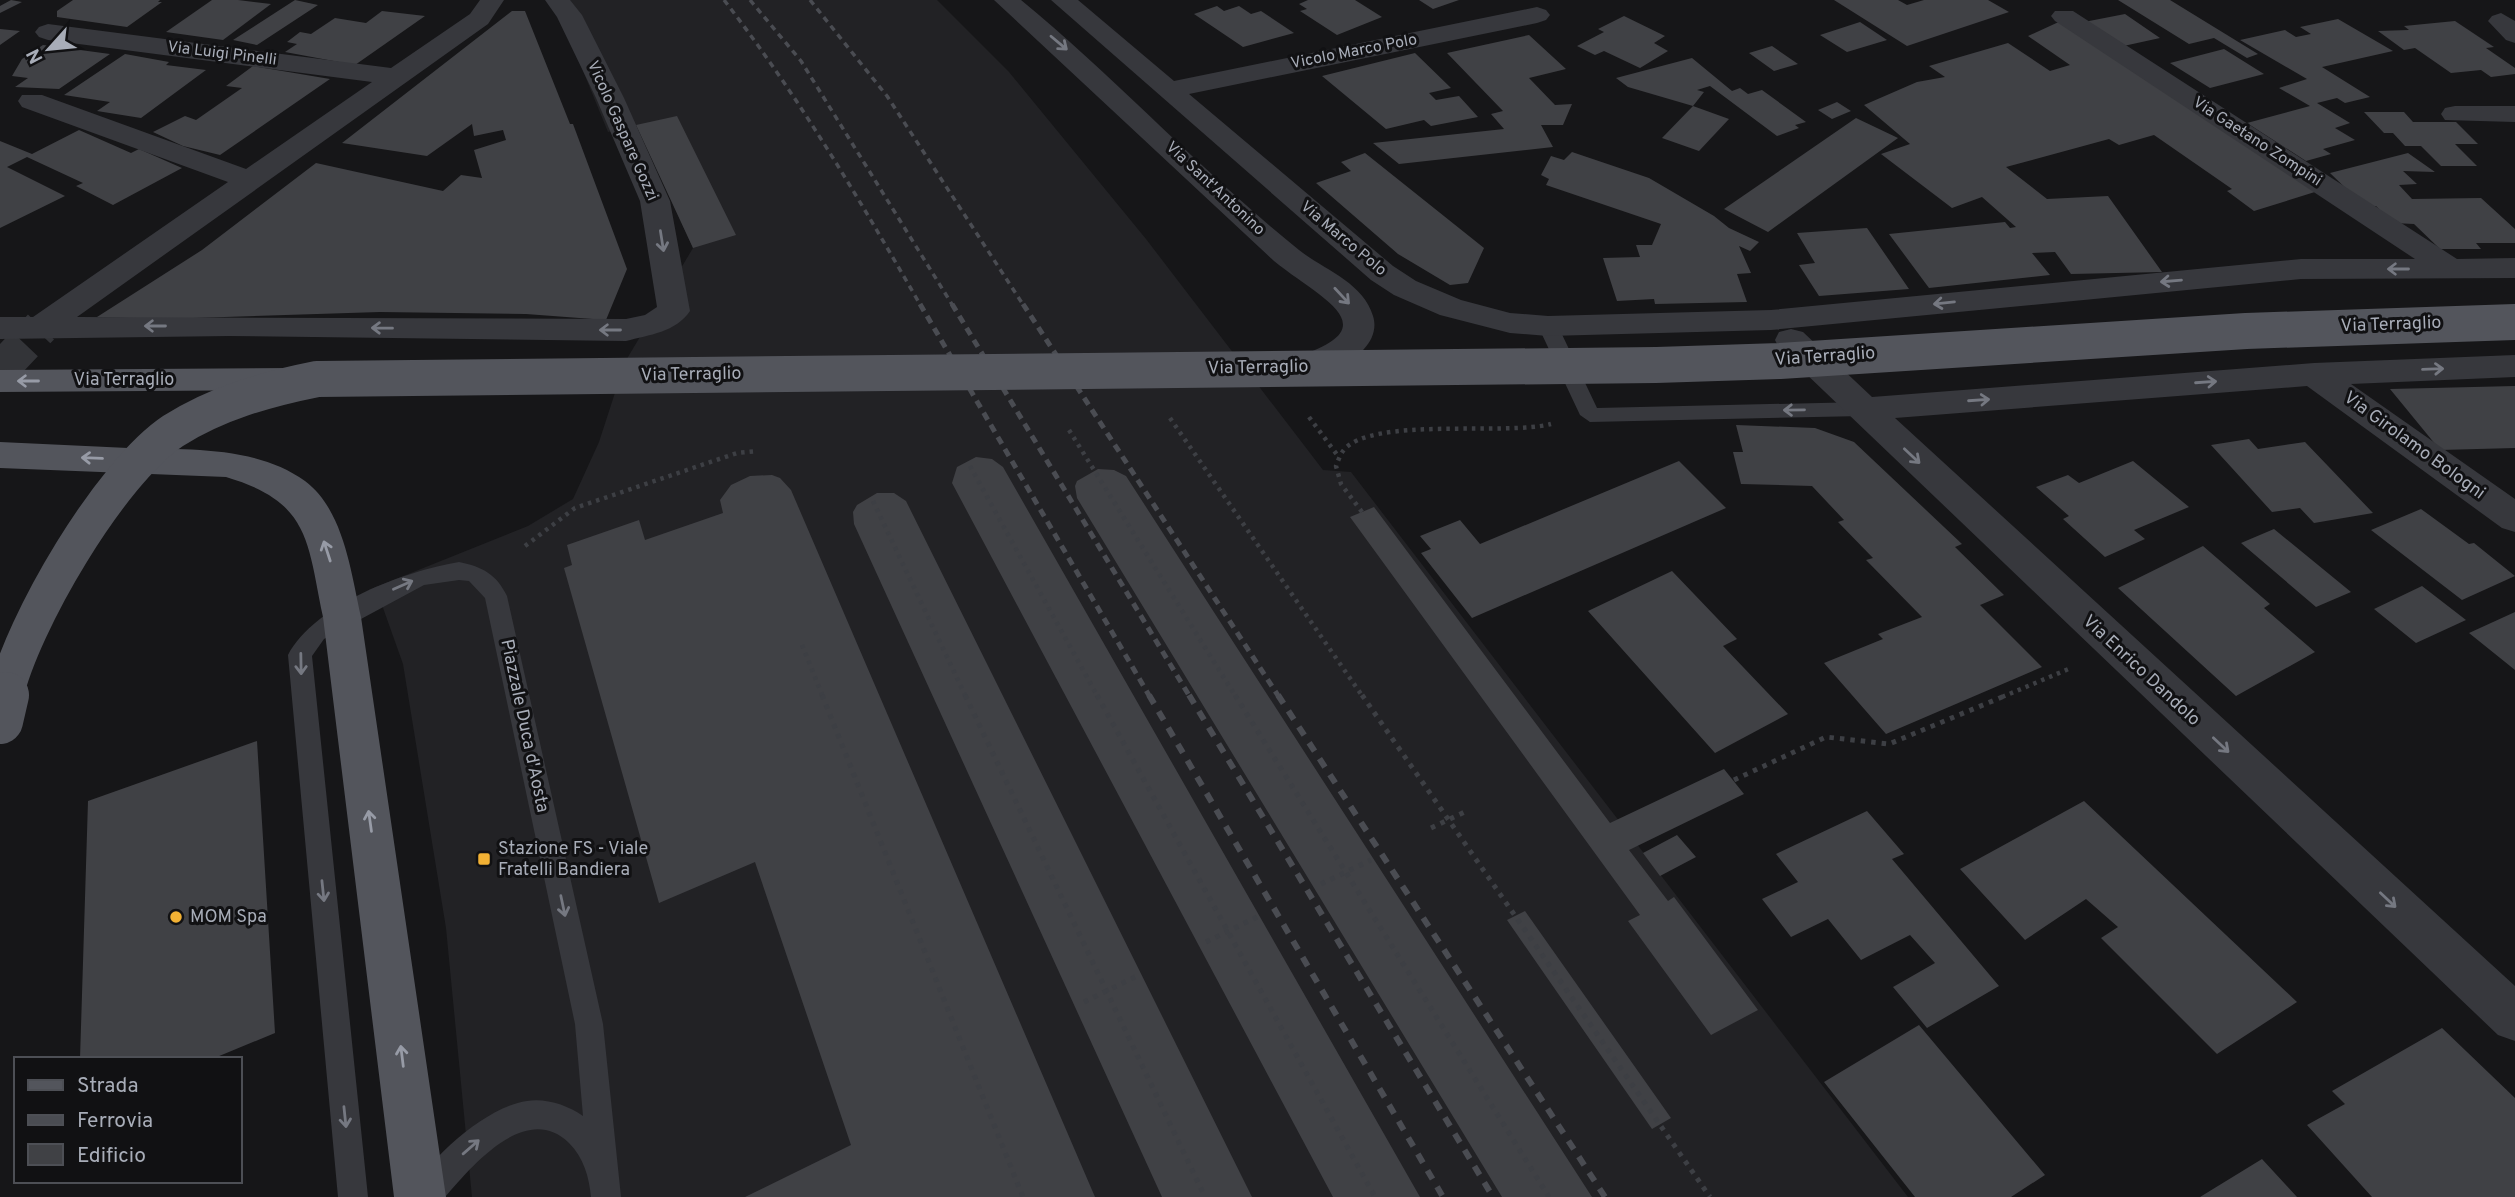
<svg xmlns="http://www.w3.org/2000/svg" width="2515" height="1197" font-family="Overpass,sans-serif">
<rect width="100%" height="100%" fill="#161618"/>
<!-- built -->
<path fill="#222225" d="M 554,0 L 937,0 L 1009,72 L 1146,239 L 1323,470 L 1351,472 L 1908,1197 L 472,1197 L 446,928 L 403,664 L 382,605 L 369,590 L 366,591 L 528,526 L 573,499 L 599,442 L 625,362 L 693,248 L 637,125 L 608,132 Z"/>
<!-- building -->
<path fill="#404145" d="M 11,0 L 22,2 L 0,13 L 0,6 Z
M 73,0 L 160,0 L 158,2 L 162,2 L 127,27 L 57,17 L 57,11 Z
M 212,0 L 238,0 L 271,4 L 223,40 L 166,32 Z
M 295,0 L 318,5 L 257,45 L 233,40 Z
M 1308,0 L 1355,0 L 1382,17 L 1337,35 L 1300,11 L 1307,9 L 1299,4 Z
M 1419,0 L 1459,0 L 1433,9 Z
M 1834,0 L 1898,0 L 1907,5 L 1924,0 L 1988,0 L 2009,12 L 1907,46 Z
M 2118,0 L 2170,0 L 2258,54 L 2247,58 L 2214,38 L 2189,44 Z
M 1217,6 L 1224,11 L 1239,6 L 1251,14 L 1261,11 L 1294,33 L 1243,47 L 1194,14 Z
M 382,11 L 425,16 L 355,65 L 285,52 L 297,44 L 287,42 L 300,32 L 311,34 L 335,18 L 366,23 Z
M 512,11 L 525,11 L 570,124 L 573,124 L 627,269 L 606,320 L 526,314 L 380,312 L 162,319 L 97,317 L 202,250 L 316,163 L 443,191 L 461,175 L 482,178 L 474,150 L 506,140 L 503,130 L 474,136 L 472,124 L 427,156 L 342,143 Z
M 2125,14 L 2160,38 L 2119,47 L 2084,22 Z
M 1624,16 L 1665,36 L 1654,43 L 1668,51 L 1640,68 L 1604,51 L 1595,55 L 1577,46 L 1604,32 L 1598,29 Z
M 2338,19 L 2393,51 L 2322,67 L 2370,97 L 2345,103 L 2337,98 L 2317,103 L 2350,123 L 2335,128 L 2355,140 L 2323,149 L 2331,154 L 2306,161 L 2247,123 L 2310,106 L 2279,88 L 2307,79 L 2240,40 L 2285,30 L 2296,37 L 2311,34 L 2300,27 Z
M 2063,20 L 2318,191 L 2254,211 L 2227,191 L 2232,189 L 2154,135 L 2119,145 L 2109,139 L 2006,167 L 2047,199 L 2108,196 L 2162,272 L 2071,274 L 2055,252 L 2032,253 L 2050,275 L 1929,288 L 1889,234 L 2005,222 L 2010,228 L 2016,227 L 1982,197 L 1952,208 L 1881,154 L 1910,144 L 1864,105 L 1917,82 L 1945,77 L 1929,66 L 2008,43 L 2050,71 L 2070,65 L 2028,36 Z
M 2455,21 L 2494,47 L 2486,48 L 2515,68 L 2515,74 L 2491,77 L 2481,70 L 2451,73 L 2415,48 L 2404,50 L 2378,31 L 2409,30 L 2404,26 Z
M 1860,22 L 1887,40 L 1847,52 L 1820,35 Z
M 0,29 L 20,31 L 0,45 Z
M 1529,35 L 1566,69 L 1529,78 L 1555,105 L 1572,104 L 1563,125 L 1541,125 L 1553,147 L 1399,164 L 1373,143 L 1504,129 L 1491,114 L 1503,111 L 1447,53 Z
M 43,45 L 110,54 L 59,89 L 15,87 L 28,78 L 12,76 L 22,59 Z
M 1772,46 L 1798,64 L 1774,71 L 1749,53 Z
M 2224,49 L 2264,74 L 2210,88 L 2170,63 Z
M 1415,53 L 1451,88 L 1429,93 L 1436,100 L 1459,96 L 1478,117 L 1431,126 L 1424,120 L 1386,129 L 1322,76 Z
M 125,54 L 169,62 L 166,65 L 206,70 L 141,118 L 97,111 L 110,102 L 64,95 Z
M 1692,58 L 1732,91 L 1740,88 L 1748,94 L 1762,90 L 1806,122 L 1795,125 L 1799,128 L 1777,136 L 1710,86 L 1697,90 L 1704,92 L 1693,106 L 1628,87 L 1616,78 Z
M 253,66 L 330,79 L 220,155 L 183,146 L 153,132 L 185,116 L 196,120 L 242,88 L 226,86 Z
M 1837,102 L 1851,111 L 1832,119 L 1818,110 Z
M 1693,106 L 1729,119 L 1699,151 L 1662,138 Z
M 2364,112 L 2404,112 L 2413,122 L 2456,122 L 2478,144 L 2455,144 L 2477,166 L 2441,166 L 2421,146 L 2405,146 L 2393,133 L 2384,133 Z
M 677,116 L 736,235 L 693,248 L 636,125 Z
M 1856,118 L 1898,138 L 1768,232 L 1724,209 Z
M 79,130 L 131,153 L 139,149 L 182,168 L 113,205 L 76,186 L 83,183 L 27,157 L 7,167 L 65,196 L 0,228 L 0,141 L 32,154 Z
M 1572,152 L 1649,178 L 1714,216 L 1729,228 L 1759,242 L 1750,251 L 1739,246 L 1751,273 L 1737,274 L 1747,302 L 1655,304 L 1654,299 L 1617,301 L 1603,258 L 1640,257 L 1636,245 L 1652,245 L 1661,224 L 1546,185 L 1549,179 L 1541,175 L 1551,156 L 1564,160 Z
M 1365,153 L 1484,248 L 1468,283 L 1450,285 L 1398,254 L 1316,183 L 1351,171 L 1341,162 Z
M 2408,153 L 2435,172 L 2403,171 L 2417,184 L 2399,185 L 2412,199 L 2481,198 L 2515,229 L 2515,243 L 2476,243 L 2481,249 L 2440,249 L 2414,224 L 2393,223 L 2376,206 L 2364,206 L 2330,173 Z
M 1867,228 L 1909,289 L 1819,296 L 1799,265 L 1815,263 L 1797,233 Z
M 2515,386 L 2515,448 L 2440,450 L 2390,389 Z
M 1736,425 L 1815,428 L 1854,442 L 1962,544 L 1955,547 L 2004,595 L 1980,605 L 2042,667 L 1886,734 L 1824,663 L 1883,639 L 1878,634 L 1922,617 L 1866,560 L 1873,558 L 1838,522 L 1844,520 L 1812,486 L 1741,484 L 1733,452 L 1743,452 Z
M 2249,439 L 2258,449 L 2305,442 L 2373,513 L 2314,523 L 2300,508 L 2272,512 L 2211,445 Z
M 976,457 L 992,459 L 1003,467 L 1420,1197 L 1333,1197 L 952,483 L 957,467 Z
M 1679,461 L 1726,508 L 1472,618 L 1421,553 L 1431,549 L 1420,536 L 1460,520 L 1480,544 Z
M 2133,461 L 2189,507 L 2134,530 L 2145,539 L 2105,557 L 2063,519 L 2069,516 L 2036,487 L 2068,475 L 2079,483 Z
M 1098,469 L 1114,470 L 1126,476 L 1592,1197 L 1502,1197 L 1077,498 L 1075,486 L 1077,481 Z
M 772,475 L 780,478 L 791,490 L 1095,1197 L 745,1197 L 851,1145 L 755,862 L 659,903 L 564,568 L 572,565 L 567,545 L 639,520 L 645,540 L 723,513 L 720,500 L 731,485 L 750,476 Z
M 877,493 L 894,493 L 906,501 L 1252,1197 L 1162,1197 L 854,524 L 853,512 L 857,505 Z
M 1374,507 L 1610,823 L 1724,769 L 1744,794 L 1629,850 L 1668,901 L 1674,897 L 1758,1010 L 1711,1035 L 1628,921 L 1640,915 L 1350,517 Z
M 2421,509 L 2469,544 L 2474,543 L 2515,576 L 2462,600 L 2371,530 Z
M 2274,529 L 2351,592 L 2316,607 L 2241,543 Z
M 2203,546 L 2270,604 L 2264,608 L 2315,652 L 2236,696 L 2118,588 Z
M 1672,571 L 1737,639 L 1723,646 L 1788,714 L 1715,753 L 1588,611 Z
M 2422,586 L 2466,620 L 2416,643 L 2374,609 Z
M 2515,612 L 2515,670 L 2469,633 Z
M 257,741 L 275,1033 L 212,1059 L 80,1059 L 88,801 Z
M 2084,801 L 2297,1002 L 2217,1054 L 2101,938 L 2118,927 L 2086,899 L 2025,940 L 1960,869 Z
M 1867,811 L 1904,854 L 1892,859 L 1999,986 L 1927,1028 L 1893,987 L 1935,963 L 1910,935 L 1861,960 L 1828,919 L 1791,937 L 1762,899 L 1798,882 L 1776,854 Z
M 1677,835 L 1696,857 L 1660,876 L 1643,853 Z
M 1525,911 L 1671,1118 L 1652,1129 L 1507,920 Z
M 1919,1025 L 2045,1175 L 2011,1197 L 1915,1197 L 1824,1082 Z
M 2442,1028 L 2515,1098 L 2515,1197 L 2372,1197 L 2307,1125 L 2345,1104 L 2332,1091 Z
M 2262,1159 L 2297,1197 L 2200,1197 Z"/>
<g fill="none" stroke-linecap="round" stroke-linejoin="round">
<!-- minor-tunnel -->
<path stroke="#333438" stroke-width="36" stroke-dasharray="36 18" stroke-linecap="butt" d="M 0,370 L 41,327"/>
<!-- path-far1 -->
<path stroke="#3d3f44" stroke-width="4.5" stroke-dasharray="3.5 5" stroke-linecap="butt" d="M 1309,417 L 1338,456
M 1170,418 L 1363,697
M 1069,430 L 1236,697
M 970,466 L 1098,697
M 873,501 L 966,697
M 1362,512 L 1341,484 L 1336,466 C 1338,461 1340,455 1343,451 C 1369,416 1506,436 1551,424
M 525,546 L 575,508 L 737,453 L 758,451
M 802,645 L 823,697
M 2002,697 L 2071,668"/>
<!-- path -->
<path stroke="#3d3f44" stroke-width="5" stroke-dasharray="4.5 6" stroke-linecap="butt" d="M 822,695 L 1023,1197
M 965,695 L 1205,1197
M 1097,695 L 1375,1197
M 1235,695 L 1549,1197
M 1362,695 L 1710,1197
M 1734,780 L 1826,737 L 1889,744 L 2007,695
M 1431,828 L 1469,810
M 1321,884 L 1371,860
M 1206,942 L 1257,917
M 1084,1002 L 1137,976"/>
<!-- service -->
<path fill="#37383d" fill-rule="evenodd" d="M 1548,320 L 1558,326 L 1597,408 L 1863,402 L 1873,409 L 1863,416 L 1590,422 L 1580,415 L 1538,326 Z
M 459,562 C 483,567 496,574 507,596 L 603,1024 L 621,1197 L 591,1197 C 589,1177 584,1158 569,1143 C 526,1101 472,1166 445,1197 L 410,1197 C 425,1160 487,1106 527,1101 C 546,1098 567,1105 583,1116 L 575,1024 L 485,598 L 469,581 L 459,580 L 424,585 L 324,639 L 312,656 L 368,1197 L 338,1197 L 288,655 C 315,604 405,571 459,562 Z"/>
<!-- minor -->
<path fill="#37383d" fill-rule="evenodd" d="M 480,0 L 504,0 L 488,24 L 77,317 L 626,319 L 645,315 L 657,307 L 640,201 L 596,98 L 557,17 L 545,0 L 570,0 L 582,15 L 624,98 L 670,201 L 690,311 C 676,332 649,335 626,341 L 229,336 L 0,339 L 0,317 L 33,317 L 228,182 L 22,107 L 18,101 L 22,95 L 42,95 L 246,169 L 372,82 L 48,40 L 39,37 L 35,32 L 39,27 L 48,24 L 391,68 L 470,14 Z
M 1051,0 L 1078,0 L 1174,81 L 1537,7 L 1546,10 L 1550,15 L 1546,20 L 1537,23 L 1189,94 L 1393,266 L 1416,281 L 1461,300 L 1510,313 L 1548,316 L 1771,310 L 2301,259 L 2415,259 L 2055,21 L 2051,16 L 2055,11 L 2073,11 L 2457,259 L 2515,258 L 2515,278 L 2301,279 L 1771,330 L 1548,336 L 1510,333 L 1440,315 L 1394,295 L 1371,280 Z
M 2501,13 L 2515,21 L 2515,43 L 2506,40 L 2488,21 L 2492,16 Z
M 2455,106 L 2515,106 L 2515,122 L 2445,120 L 2441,114 L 2445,108 Z
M 1791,329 L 1803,332 L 1872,397 L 2314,363 L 2515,355 L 2515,377 L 2351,384 L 2515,499 L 2515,532 L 2502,528 L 2307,386 L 1895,418 L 2515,986 L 2515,1041 L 2498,1035 L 1779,348 L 1775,340 L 1779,332 Z"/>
<!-- tertiary -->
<path fill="#37383d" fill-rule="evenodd" d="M 994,0 L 1021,0 C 1117,79 1202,172 1299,250 C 1324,270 1363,282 1373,316 C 1380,338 1360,357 1341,365 C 1324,373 1303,381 1285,376 L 1280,368 L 1285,360 C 1396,329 1322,300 1274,261 Z"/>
<!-- primary -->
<path fill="#53555c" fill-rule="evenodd" d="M 293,368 L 305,371 L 310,379 L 305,387 L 293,390 L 0,392 L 0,370 Z
M 0,442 C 43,444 86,446 128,448 C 186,450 255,445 305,481 C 344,510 351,573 361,617 L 446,1197 L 394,1197 L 323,617 C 307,540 310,502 226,477 L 0,468 Z"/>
<!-- rail-far2 -->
<path stroke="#4a4c52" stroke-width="3.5" stroke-dasharray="6 5" stroke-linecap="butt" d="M 724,0 C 800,98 859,199 921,306
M 750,0 L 801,61 L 953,306
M 810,0 L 887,96 L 1024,306"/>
<!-- rail-far1 -->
<path stroke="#4a4c52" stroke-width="5" stroke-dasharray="8 6" stroke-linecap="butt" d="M 920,304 L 1150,697
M 952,304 L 1190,697
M 1023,304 L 1279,697"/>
<!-- rail -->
<path stroke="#4a4c52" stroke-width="6" stroke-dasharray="10 9" stroke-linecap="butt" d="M 1149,695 L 1443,1197
M 1189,695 L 1493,1197
M 1278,695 L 1605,1197"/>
<!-- primary-bridge-far1 -->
<path stroke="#53555c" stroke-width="36" d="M 5,697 C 22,623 110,473 173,431 C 217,403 267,389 317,379 L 1656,365 L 1780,361 L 2246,331 L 2515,322"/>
<!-- primary-bridge -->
<path stroke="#53555c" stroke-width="46" d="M 0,721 L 6,695"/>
</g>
<!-- one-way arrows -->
<defs><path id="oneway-shaft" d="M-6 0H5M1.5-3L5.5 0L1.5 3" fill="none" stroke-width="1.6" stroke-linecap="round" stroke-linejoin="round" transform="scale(1.75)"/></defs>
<g stroke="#757881">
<use href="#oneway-shaft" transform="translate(1059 43) rotate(40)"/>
<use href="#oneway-shaft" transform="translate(662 241) rotate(81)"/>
<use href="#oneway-shaft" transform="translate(2398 269) rotate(180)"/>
<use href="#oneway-shaft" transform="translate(2171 281) rotate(175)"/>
<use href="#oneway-shaft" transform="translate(1342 296) rotate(47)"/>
<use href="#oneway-shaft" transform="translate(1944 303) rotate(174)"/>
<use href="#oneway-shaft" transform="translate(155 326) rotate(180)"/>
<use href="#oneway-shaft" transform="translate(382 328) rotate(-179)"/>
<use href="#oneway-shaft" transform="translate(610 330) rotate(-180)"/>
<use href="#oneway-shaft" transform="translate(2433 369) rotate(-2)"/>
<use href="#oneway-shaft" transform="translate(2206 382) rotate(-4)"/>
<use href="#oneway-shaft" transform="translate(1979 400) rotate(-4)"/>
<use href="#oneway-shaft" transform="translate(1794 410) rotate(179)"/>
<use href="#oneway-shaft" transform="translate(1912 456) rotate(43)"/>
<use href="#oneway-shaft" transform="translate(403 585) rotate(-24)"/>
<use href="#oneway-shaft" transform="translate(301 664) rotate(89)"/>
<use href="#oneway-shaft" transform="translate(2221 745) rotate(43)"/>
<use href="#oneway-shaft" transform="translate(323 891) rotate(84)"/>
<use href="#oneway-shaft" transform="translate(2388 900) rotate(43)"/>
<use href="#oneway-shaft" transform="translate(563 906) rotate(78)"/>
<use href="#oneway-shaft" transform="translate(345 1117) rotate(84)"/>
<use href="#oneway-shaft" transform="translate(471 1147) rotate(-41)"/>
</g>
<g stroke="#979ba6">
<use href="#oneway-shaft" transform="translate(28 381) rotate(180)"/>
<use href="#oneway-shaft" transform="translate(92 458) rotate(-178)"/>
<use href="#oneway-shaft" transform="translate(327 551) rotate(-108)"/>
<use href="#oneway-shaft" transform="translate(370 821) rotate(-98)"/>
<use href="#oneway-shaft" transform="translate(402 1056) rotate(-97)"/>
</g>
<!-- markers -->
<g fill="#f2b134" stroke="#111113" stroke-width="2.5">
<rect x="477" y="852" width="14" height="14" rx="3.5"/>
<circle cx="176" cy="917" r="7"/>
</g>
<g text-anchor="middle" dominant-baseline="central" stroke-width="6" stroke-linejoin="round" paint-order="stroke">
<!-- far-street labels -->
<g font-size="16" fill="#a8adb8" stroke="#111113">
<text transform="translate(1354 52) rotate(-11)">Vicolo Marco Polo</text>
<text transform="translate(222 54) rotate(7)">Via Luigi Pinelli</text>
<text transform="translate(622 131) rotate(66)">Vicolo Gaspare Gozzi</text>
<text transform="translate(2257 142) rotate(33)">Via Gaetano Zompini</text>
<text transform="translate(1215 189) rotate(43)">Via Sant'Antonino</text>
<text transform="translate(1343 239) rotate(40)">Via Marco Polo</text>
</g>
<!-- street labels -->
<g font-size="18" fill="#a8adb8" stroke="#111113">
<text transform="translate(2391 325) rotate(-2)">Via Terraglio</text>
<text transform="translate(1825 357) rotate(-4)">Via Terraglio</text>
<text transform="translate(1258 368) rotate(-1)">Via Terraglio</text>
<text transform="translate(691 375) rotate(-1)">Via Terraglio</text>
<text x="124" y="380">Via Terraglio</text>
<text transform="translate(2414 446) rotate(36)">Via Girolamo Bologni</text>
<text transform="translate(2141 671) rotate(43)">Via Enrico Dandolo</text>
<text transform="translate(524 726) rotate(78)">Piazzale Duca d'Aosta</text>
</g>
<!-- poi labels -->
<g font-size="18" fill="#a8adb8" stroke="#111113" text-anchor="start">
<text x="498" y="849">Stazione FS - Viale<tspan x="498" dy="21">Fratelli Bandiera</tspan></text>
<text x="190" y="917">MOM Spa</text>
</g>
</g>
<!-- legend -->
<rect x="14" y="1057" width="228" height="126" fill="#111113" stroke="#4d4f55" stroke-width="2"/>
<rect x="28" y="1080" width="35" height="10" fill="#53555c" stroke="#4d4f55" stroke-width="2"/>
<text x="77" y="1092" font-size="21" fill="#a8adb8">Strada</text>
<rect x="28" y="1115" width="35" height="10" fill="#4a4c52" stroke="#4d4f55" stroke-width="2"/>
<text x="77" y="1127" font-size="21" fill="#a8adb8">Ferrovia</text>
<rect x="28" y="1144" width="35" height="21" fill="#404145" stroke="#4d4f55" stroke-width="2"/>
<text x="77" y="1162" font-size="21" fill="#a8adb8">Edificio</text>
<!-- north arrow -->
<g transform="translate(49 49) rotate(243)" stroke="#111113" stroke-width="5" paint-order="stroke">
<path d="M0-5L12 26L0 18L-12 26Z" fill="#a8adb8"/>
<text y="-10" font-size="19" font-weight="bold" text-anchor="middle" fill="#a8adb8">N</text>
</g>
</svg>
